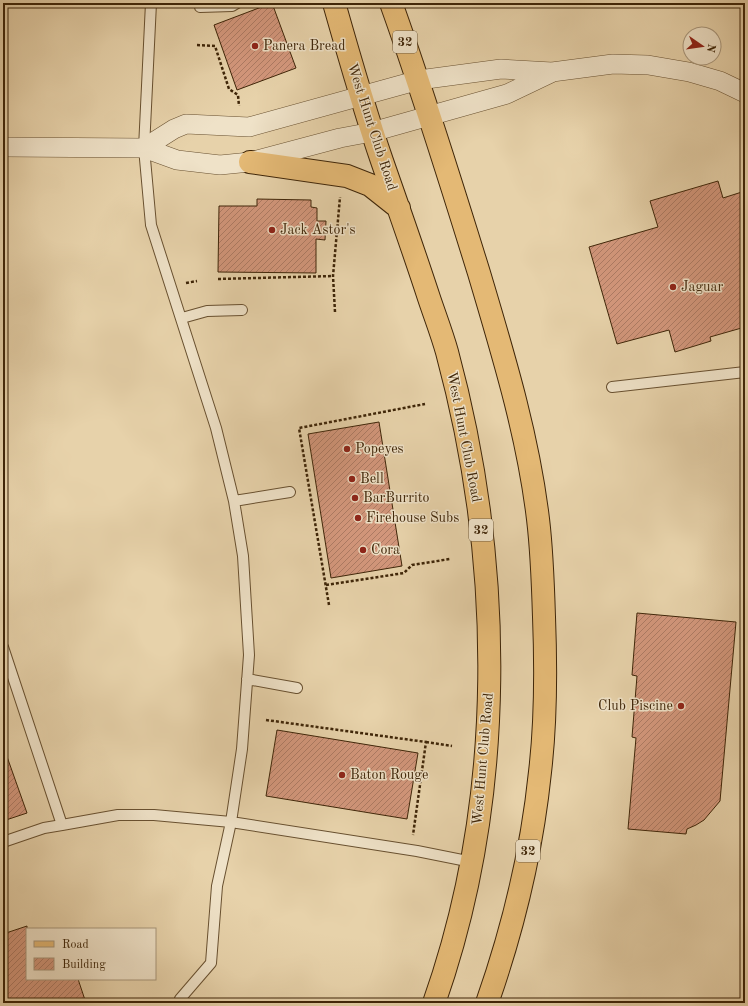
<svg xmlns="http://www.w3.org/2000/svg" width="748" height="1006" font-family="'Old Standard TT',serif">
<defs>
<pattern id="building-hatch" width="6" height="6" patternUnits="userSpaceOnUse"><rect width="6" height="6" fill="#d3977c"/><path d="M-1 1l2-2M0 6l6-6M5 7l2-2" fill="none" stroke="#ad7b64"/></pattern>
</defs>
<rect width="100%" height="100%" fill="#e7d2aa"/>
<filter id="stains"><feTurbulence type="fractalNoise" baseFrequency=".005" numOctaves="4"/><feColorMatrix values="0 0 0 0 .2 0 0 0 0 .09 0 0 0 0 .02 0 0 0 .5 -.17"/></filter>
<radialGradient id="worn" r=".72"><stop offset=".6" stop-color="#630" stop-opacity="0"/><stop offset="1" stop-color="#630" stop-opacity=".3"/></radialGradient>
<!-- building -->
<path fill="url(#building-hatch)" stroke="#3e2508" d="M 272,3 L 296,68 L 237,90 L 214,25 Z
M 718,181 L 723,198 L 745,191 L 745,327 L 710,337 L 711,341 L 675,352 L 669,330 L 617,344 L 589,247 L 658,227 L 650,201 Z
M 257,199 L 311,200 L 311,207 L 317,208 L 317,221 L 326,221 L 325,240 L 316,239 L 316,273 L 218,272 L 219,206 L 257,206 Z
M 379,422 L 402,566 L 331,578 L 308,434 Z
M 637,613 L 736,622 L 720,801 L 704,820 L 696,825 L 687,829 L 686,834 L 628,829 L 636,738 L 632,737 L 637,676 L 632,675 Z
M 277,730 L 418,753 L 407,819 L 266,796 Z
M 3,751 L 5,751 L 27,813 L 3,821 Z
M 27,926 L 27,979 L 78,979 L 85,1000 L 75,1003 L 3,1003 L 3,934 Z"/>
<g fill="none" stroke-linecap="round" stroke-linejoin="round">
<defs>
<path id="service" d="M 151,3 L 144,148 L 151,225 L 216,428 L 234,501 L 243,556 L 249,655 L 242,749 L 231,822 L 217,886 L 211,963 L 180,999 L 181,1003
M 200,7 L 232,6 L 237,3
M 182,318 L 207,311 L 242,310
M 612,387 L 745,372
M 234,501 L 290,492
M 3,647 L 62,825 L 118,815 L 154,815 L 231,822 L 417,851 L 472,862
M 247,679 L 297,688
M 3,842 L 44,828 L 62,825"/>
<path id="minor" d="M 3,147 L 144,148 L 177,160 L 220,165 L 250,162 L 340,138 L 372,132 L 507,94 L 551,73
M 144,148 L 174,129 L 186,124 L 249,127 L 419,80 L 501,69 L 552,72 L 613,64 L 648,65 L 689,72 L 720,81 L 745,93"/>
<path id="primary" d="M 334,3 C 349,56 364,109 382,161 C 398,207 414,252 429,298 C 435,316 442,334 447,352 C 504,563 507,796 434,1003
M 391,3 C 423,92 451,183 479,273 C 503,354 528,435 538,519 C 542,552 543,584 544,617 C 546,668 546,721 540,772 C 532,850 513,929 487,1003
M 250,162 L 347,176 L 370,185 L 399,208"/>
</defs>
<!-- service casing -->
<use href="#service" stroke="#685030" stroke-width="12"/>
<!-- minor casing -->
<use href="#minor" stroke="#685030" stroke-width="20"/>
<!-- primary casing -->
<use href="#primary" stroke="#3e2508" stroke-width="24"/>
<!-- path -->
<path stroke="#3e2508" stroke-width="2.5" stroke-dasharray="3 2" stroke-linecap="butt" d="M 197,45 L 215,46 L 229,89 L 238,95 L 239,106
M 218,279 L 333,276
M 186,283 L 197,281
M 335,312 L 333,276 L 340,197
M 326,585 L 404,573 L 412,565 L 450,559
M 329,605 L 299,428 L 425,404
M 266,720 L 426,742 L 413,835
M 426,742 L 452,746"/>
<!-- service -->
<use href="#service" stroke="#efe2c8" stroke-width="10"/>
<!-- minor -->
<use href="#minor" stroke="#efe2c8" stroke-width="19"/>
<!-- primary -->
<use href="#primary" stroke="#e4b975" stroke-width="22"/>
</g>
<!-- markers -->
<g fill="#8f2418" stroke="#efe2c8" stroke-width="1.5">
<circle cx="255" cy="46" r="4"/>
<circle cx="272" cy="230" r="4"/>
<circle cx="673" cy="287" r="4"/>
<circle cx="347" cy="449" r="4"/>
<circle cx="352" cy="479" r="4"/>
<circle cx="355" cy="498" r="4"/>
<circle cx="358" cy="518" r="4"/>
<circle cx="363" cy="550" r="4"/>
<circle cx="681" cy="706" r="4"/>
<circle cx="342" cy="775" r="4"/>
</g>
<g text-anchor="middle" dominant-baseline="central" stroke-width="3" stroke-linejoin="round" paint-order="stroke">
<!-- shield labels -->
<g fill="#efe2c8" stroke="#735e42" stroke-width="1">
<rect x="393" y="31" width="24" height="22" rx="3"/>
<rect x="469" y="519" width="24" height="22" rx="3"/>
<rect x="516" y="840" width="24" height="22" rx="3"/>
</g>
<g font-size="13" font-weight="bold" fill="#3e2508">
<text x="405" y="42">32</text>
<text x="481" y="530">32</text>
<text x="528" y="851">32</text>
</g>
<!-- poi labels -->
<g font-size="14" fill="#3e2508" stroke="#efe2c8" text-anchor="start">
<text x="263" y="46">Panera Bread</text>
<text x="280" y="230">Jack Astor's</text>
<text x="681" y="287">Jaguar</text>
<text x="355" y="449">Popeyes</text>
<text x="360" y="479">Bell</text>
<text x="363" y="498">BarBurrito</text>
<text x="366" y="518">Firehouse Subs</text>
<text x="371" y="550">Cora</text>
<text x="673" y="706" text-anchor="end">Club Piscine</text>
<text x="350" y="775">Baton Rouge</text>
</g>
<!-- street labels -->
<g font-size="14" fill="#3e2508" stroke="#efe2c8">
<text transform="translate(372 127) rotate(72)">West Hunt Club Road</text>
<text transform="translate(464 437) rotate(79)">West Hunt Club Road</text>
<text transform="translate(483 759) rotate(-85)">West Hunt Club Road</text>
</g>
</g>
<!-- margin -->
<rect width="748" height="1006" fill="none" stroke="#e7d2aa" stroke-width="16"/>
<rect x="4" y="4" width="740" height="998" fill="none" stroke="#3e2508" stroke-width="2"/>
<rect x="8" y="8" width="732" height="990" fill="none" stroke="#3e2508"/>
<!-- legend -->
<rect x="26" y="928" width="130" height="52" fill="#efe2c8" stroke="#a8967b"/>
<rect x="34" y="941" width="20" height="6" fill="#e4b975" stroke="#a8967b"/>
<text x="62" y="948" font-size="12" fill="#3e2508">Road</text>
<rect x="34" y="958" width="20" height="12" fill="url(#building-hatch)" stroke="#a8967b"/>
<text x="62" y="968" font-size="12" fill="#3e2508">Building</text>
<!-- north arrow -->
<g transform="translate(702 46) rotate(103)"><circle r="19" fill="#efe2c8" stroke="#a8967b"/>
<path d="M0-3L7 15L0 10L-7 15Z" fill="#8f2418"/>
<text y="-6" font-size="11" font-weight="bold" text-anchor="middle" fill="#3e2508">N</text>
</g>
<rect width="100%" height="100%" filter="url(#stains)"/>
<rect width="100%" height="100%" fill="url(#worn)"/>
</svg>
